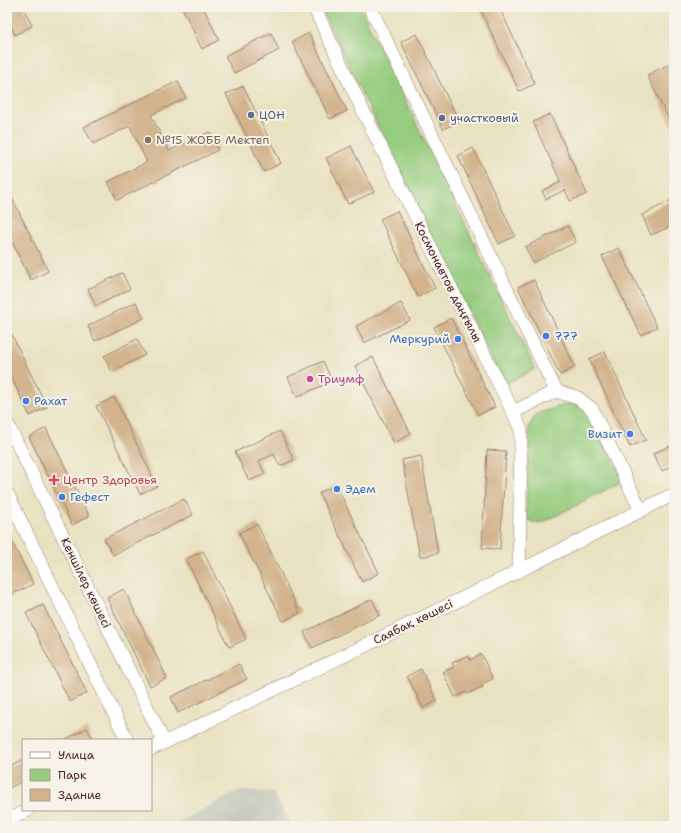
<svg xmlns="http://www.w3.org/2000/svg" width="681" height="833" font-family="'Shantell Sans',sans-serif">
<rect width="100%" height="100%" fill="#f7f3e8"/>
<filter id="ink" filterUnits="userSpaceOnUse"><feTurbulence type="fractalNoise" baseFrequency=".025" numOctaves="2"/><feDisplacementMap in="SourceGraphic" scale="8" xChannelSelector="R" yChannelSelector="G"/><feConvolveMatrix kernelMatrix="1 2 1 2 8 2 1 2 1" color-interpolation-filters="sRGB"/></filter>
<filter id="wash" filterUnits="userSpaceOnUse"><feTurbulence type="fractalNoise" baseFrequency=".012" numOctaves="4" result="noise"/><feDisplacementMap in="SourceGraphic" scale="16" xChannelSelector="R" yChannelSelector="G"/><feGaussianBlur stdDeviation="0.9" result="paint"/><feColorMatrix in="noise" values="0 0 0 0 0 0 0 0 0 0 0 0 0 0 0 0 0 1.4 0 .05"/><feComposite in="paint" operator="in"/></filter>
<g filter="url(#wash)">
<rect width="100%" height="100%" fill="#e9e2c1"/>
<!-- industrial -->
<path fill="#c2c6b9" d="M 238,791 L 273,792 L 292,826 L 171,826 Z"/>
<!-- green -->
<path fill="#95cc7f" stroke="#707655" d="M 320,7 L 360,7 L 535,369 L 504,385 Z
M 571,403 L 583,406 L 590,414 L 621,475 L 619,483 L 544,522 L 536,523 L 528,520 L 526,513 L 529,426 L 536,414 Z"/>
<g id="blocks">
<!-- building -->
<path fill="#d2b38c" d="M 7,7 L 23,7 L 32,26 L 15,35 L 7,18 Z
M 182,7 L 203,7 L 219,40 L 202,49 Z
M 479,7 L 499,7 L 535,84 L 519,91 Z
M 271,33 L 279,50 L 234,73 L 225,56 Z
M 309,33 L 347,111 L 330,119 L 292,42 Z
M 417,34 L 459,122 L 443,129 L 401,42 Z
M 674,62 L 674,130 L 647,75 Z
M 178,81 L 186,98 L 151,115 L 169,151 L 209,132 L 218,150 L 117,200 L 108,182 L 147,162 L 130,126 L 93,144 L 84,127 Z
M 243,86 L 281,163 L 264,172 L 226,94 Z
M 550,114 L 587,194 L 570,201 L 565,190 L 546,199 L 542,191 L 561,182 L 533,122 Z
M 351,146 L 374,192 L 348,204 L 326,158 Z
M 473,148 L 515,236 L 499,244 L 458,156 Z
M 7,188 L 48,271 L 31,280 L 7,232 Z
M 674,199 L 674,225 L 651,235 L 642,215 Z
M 397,211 L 435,288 L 418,297 L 380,219 Z
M 568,226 L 576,242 L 533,263 L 525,247 Z
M 619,248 L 657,327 L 641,335 L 602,256 Z
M 122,273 L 130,289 L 96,306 L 88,289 Z
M 534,280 L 575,367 L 560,375 L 518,287 Z
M 136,302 L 144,318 L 95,341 L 88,326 Z
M 401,303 L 410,320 L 364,343 L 356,326 Z
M 451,318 L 495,407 L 478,415 L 434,327 Z
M 7,325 L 47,407 L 30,416 L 7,369 Z
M 137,339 L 145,355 L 112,372 L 104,356 Z
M 605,352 L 646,440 L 630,447 L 589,359 Z
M 373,357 L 411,434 L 394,443 L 355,366 Z
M 323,361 L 332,381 L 297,397 L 288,377 Z
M 114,397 L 157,486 L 140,494 L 96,406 Z
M 46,428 L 89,516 L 72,525 L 29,437 Z
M 280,431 L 294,460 L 280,466 L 274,454 L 259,461 L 265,474 L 249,481 L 235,452 Z
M 674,444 L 674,465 L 662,471 L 653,454 Z
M 487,450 L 506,451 L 500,549 L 482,548 Z
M 421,456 L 438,553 L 420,557 L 402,460 Z
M 336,485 L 379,573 L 362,582 L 319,493 Z
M 184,499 L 193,515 L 113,555 L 104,539 Z
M 257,524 L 300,613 L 283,621 L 239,533 Z
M 7,532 L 33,584 L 7,597 Z
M 203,551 L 246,639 L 229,647 L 186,559 Z
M 124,589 L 167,678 L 150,686 L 107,598 Z
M 372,599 L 380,615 L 312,648 L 304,632 Z
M 43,605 L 87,693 L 70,702 L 26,613 Z
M 481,654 L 493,679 L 481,684 L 483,687 L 467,694 L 466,692 L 455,697 L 443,672 L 454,667 L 452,663 L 468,656 L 470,660 Z
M 239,664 L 247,679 L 178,713 L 171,697 Z
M 421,669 L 437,701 L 423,708 L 407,676 Z
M 87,728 L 93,740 L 64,740 Z
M 23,760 L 23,781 L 7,789 L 7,768 Z"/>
</g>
</g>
<g filter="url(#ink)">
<use href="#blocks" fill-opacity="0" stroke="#9a8076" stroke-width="1"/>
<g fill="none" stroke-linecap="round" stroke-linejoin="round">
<defs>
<path id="minor" d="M 314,7 L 363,111 L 513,412 L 521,430 L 519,571
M 370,7 L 556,391 L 578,398 L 592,409 L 641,511
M 513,412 L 556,391
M 7,423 L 141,695 L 164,742
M 7,493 L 127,740
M 151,749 L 519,571 L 674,494
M 7,821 L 28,810"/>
</defs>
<!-- minor casing -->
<use href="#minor" stroke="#9a8076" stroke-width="14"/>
<!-- minor -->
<use href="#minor" stroke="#fff" stroke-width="13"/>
</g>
</g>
<!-- markers -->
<g fill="#5c6f8a" stroke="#f7f3e8" stroke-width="1.5">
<circle cx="251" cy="115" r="4"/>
<circle cx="442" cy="118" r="4"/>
</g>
<circle fill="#8d6e63" stroke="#f7f3e8" stroke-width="1.5" cx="148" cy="140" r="4"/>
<g fill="#3f7fe0" stroke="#f7f3e8" stroke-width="1.5">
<circle cx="546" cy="336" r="4"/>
<circle cx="458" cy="339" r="4"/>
<circle cx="26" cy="401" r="4"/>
<circle cx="630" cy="434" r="4"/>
<circle cx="337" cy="489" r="4"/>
<circle cx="62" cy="497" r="4"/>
</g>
<circle fill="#d1479c" stroke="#f7f3e8" stroke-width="1.5" cx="310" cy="379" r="4"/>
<path fill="#e0444e" stroke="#f7f3e8" stroke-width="1.5" d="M52 474h4v4h4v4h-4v4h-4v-4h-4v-4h4z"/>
<g text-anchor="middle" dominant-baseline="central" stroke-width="4" stroke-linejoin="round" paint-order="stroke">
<!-- service labels -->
<g font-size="12" fill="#4e5e75" stroke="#f7f3e8" text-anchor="start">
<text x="259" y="115">ЦОН</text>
<text x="450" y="118">участковый</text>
</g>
<!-- education labels -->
<g font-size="12" fill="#785e54" stroke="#f7f3e8" text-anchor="start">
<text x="156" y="140">№15 ЖОББ Мектеп</text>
</g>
<!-- street labels -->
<g font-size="12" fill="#4a1f2b" stroke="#f7f3e8">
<text transform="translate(448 282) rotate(63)">Космонавтов даңғылы</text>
<text transform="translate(86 583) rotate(64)">Кеншілер көшесі</text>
<text transform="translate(413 622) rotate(-26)">Саябақ көшесі</text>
</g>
<!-- shop labels -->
<g font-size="12" fill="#366cbe" stroke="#f7f3e8" text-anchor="start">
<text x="554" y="336">777</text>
<text x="450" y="339" text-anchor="end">Меркурий</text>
<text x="34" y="401">Рахат</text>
<text x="622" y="434" text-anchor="end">Визит</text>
<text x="345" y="489">Эдем</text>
<text x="70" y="497">Гефест</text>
</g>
<!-- hotel labels -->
<g font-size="12" fill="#b23c85" stroke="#f7f3e8" text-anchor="start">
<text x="318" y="379">Триумф</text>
</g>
<!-- health labels -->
<g font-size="12" fill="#be3a42" stroke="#f7f3e8" text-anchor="start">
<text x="63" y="480">Центр Здоровья</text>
</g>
</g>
<!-- margin -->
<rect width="681" height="833" fill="none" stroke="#f7f3e8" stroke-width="24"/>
<!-- legend -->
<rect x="22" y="739" width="130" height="72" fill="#f7f3e8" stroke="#b29e9c"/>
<rect x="30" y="752" width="20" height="6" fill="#ffffff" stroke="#b29e9c"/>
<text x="58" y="759" font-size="12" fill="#4a1f2b">Улица</text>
<rect x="30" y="769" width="20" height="12" fill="#95cc7f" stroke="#b29e9c"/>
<text x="58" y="779" font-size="12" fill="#4a1f2b">Парк</text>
<rect x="30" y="789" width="20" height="12" fill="#d2b38c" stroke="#b29e9c"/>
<text x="58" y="799" font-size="12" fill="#4a1f2b">Здание</text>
</svg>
